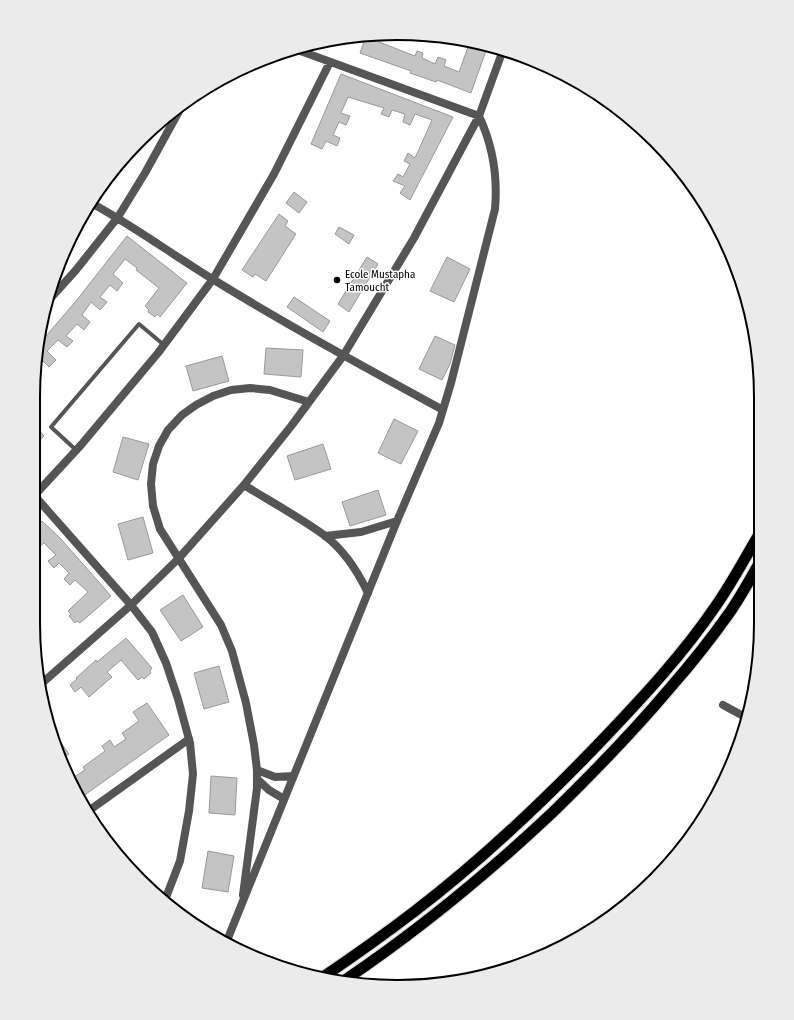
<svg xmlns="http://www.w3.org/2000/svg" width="794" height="1020" font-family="'Fira Sans Condensed',sans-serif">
<rect width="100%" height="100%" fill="#fff"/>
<!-- building -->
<path fill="#c4c4c4" stroke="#999" d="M 382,35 L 379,42 L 415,56 L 417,51 L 423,53 L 422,58 L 435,64 L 438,57 L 446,60 L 444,66 L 459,72 L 468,47 L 473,49 L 473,47 L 475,48 L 477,43 L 488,45 L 471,93 L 437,80 L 436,82 L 410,73 L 411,71 L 360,53 L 366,36 Z
M 341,74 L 453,117 L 410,200 L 400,193 L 405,186 L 393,181 L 398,174 L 403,177 L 410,164 L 404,161 L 408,153 L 415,158 L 432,120 L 415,114 L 410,125 L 403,122 L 405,114 L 392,110 L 389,117 L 381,114 L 384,108 L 348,97 L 341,113 L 350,116 L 346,125 L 339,122 L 333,135 L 340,138 L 337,146 L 326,141 L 322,149 L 311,144 Z
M 294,192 L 307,202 L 299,213 L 286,203 Z
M 279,214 L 288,221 L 285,226 L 296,234 L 266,281 L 255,274 L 253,277 L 242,270 Z
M 339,227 L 354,235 L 349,244 L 335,234 Z
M 127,236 L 187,283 L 160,317 L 157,314 L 155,317 L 148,312 L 149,310 L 145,306 L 159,288 L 136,270 L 137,268 L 125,259 L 113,274 L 123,283 L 117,291 L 110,285 L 100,297 L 107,302 L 100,310 L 91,302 L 82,315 L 90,322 L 84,330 L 77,324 L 66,336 L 73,341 L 67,347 L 58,340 L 47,351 L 56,360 L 49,367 L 43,361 L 35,369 L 40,343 L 76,301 Z
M 367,257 L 378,264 L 349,312 L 338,304 Z
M 447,257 L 470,269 L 454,302 L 430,291 Z
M 294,297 L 330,321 L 323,332 L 287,307 Z
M 435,336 L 455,345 L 450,364 L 442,380 L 419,369 Z
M 266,348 L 303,350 L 301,377 L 264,374 Z
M 222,356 L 229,381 L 193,391 L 186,366 Z
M 394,419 L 418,431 L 401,464 L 378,453 Z
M 34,424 L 44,436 L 34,446 Z
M 123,437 L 149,444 L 138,480 L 113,472 Z
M 323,444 L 331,469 L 295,480 L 287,456 Z
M 378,490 L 386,515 L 350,526 L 342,502 Z
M 143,517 L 153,553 L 128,560 L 118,524 Z
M 42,521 L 61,539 L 111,596 L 80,623 L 77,621 L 75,623 L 69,616 L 71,614 L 68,611 L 88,592 L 75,580 L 70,585 L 64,579 L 69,573 L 59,563 L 54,568 L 48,561 L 56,555 L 44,543 L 33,552 L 33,529 Z
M 183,595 L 203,627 L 181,641 L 160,610 Z
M 126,638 L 152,668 L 150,671 L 151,673 L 144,679 L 142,677 L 138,680 L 121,660 L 107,672 L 112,677 L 89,697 L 81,687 L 75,692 L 70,685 L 77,679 L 76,678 L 96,660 L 97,662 Z
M 219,666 L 229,702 L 204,709 L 194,673 Z
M 147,703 L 169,735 L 79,799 L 71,779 L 85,770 L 83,767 L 105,751 L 102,746 L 110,740 L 114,747 L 126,739 L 122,733 L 139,721 L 133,712 Z
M 56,736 L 69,754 L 62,758 L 54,738 Z
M 211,776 L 237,778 L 235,815 L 209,813 Z
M 208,851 L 234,856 L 228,892 L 202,888 Z"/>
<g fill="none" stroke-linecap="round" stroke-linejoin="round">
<defs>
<path id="trunk" d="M 323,977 C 354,956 385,934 415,911 C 483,859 546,799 605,737 C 644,696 683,654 715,607 C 732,583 746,556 761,531
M 345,980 C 419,930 487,874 552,813 C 593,773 633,732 670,688 C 691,664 711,639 730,612 C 741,596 751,578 761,560"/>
</defs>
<!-- trunk casing -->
<use href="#trunk" stroke="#dbdbdb" stroke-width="13"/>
<!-- service -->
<path stroke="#555" stroke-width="4" d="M 76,450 L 51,427 L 139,324 L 164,345"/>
<!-- minor -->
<path stroke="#555" stroke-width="8" d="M 93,204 C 135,227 173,255 214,280 C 289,326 366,368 443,410
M 48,301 L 76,270 L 118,217 L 145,173 L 183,104
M 244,485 C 270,501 299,517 324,535 C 344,550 358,572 368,593
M 33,494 L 131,605 L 152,632 L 166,663 L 178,699 L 190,743 L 193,774 L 189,811 L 180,861 L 165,900
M 33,497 L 81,445 L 158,353 L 213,279 L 274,174 L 330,62
M 325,536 L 361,532 L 397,521
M 41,684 L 131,605 L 179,558 L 244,485 L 292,425 L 343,356 L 414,238 L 479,116 L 503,50
M 723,705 L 747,718
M 257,770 L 275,777 L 293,776
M 257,779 L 269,790 L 284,799
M 87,812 L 189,739
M 243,895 L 257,788 L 257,770 L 254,745 L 246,703 L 232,651 L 221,625 L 160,529 L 153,506 L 151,484 L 153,464 L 159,446 L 168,430 L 182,415 L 196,405 L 213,396 L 231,390 L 250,388 L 270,390 L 309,402
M 226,943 L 397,521 L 439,423 L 451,383 L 495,209 C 498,175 493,146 479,116 L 295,49"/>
<!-- trunk -->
<use href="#trunk" stroke="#000" stroke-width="11"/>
</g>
<!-- markers -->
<circle fill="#000" stroke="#fff" stroke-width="1.5" cx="337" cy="280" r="4"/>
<g text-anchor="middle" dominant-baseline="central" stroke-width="3" stroke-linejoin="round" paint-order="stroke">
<!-- poi labels -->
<g font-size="11" fill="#000" stroke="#fff" text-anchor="start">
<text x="345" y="274">Ecole Mustapha<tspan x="345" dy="13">Tamoucht</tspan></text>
</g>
</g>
<!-- crop -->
<path d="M0 0H794V1020H0ZM397 40H397A357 357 0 0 1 754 397V623A357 357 0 0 1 397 980H397A357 357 0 0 1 40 623V397A357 357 0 0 1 397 40Z" fill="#ebebeb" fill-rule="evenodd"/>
<path fill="none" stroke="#000" stroke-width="2" d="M397 40H397A357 357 0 0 1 754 397V623A357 357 0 0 1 397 980H397A357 357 0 0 1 40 623V397A357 357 0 0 1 397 40Z"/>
</svg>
